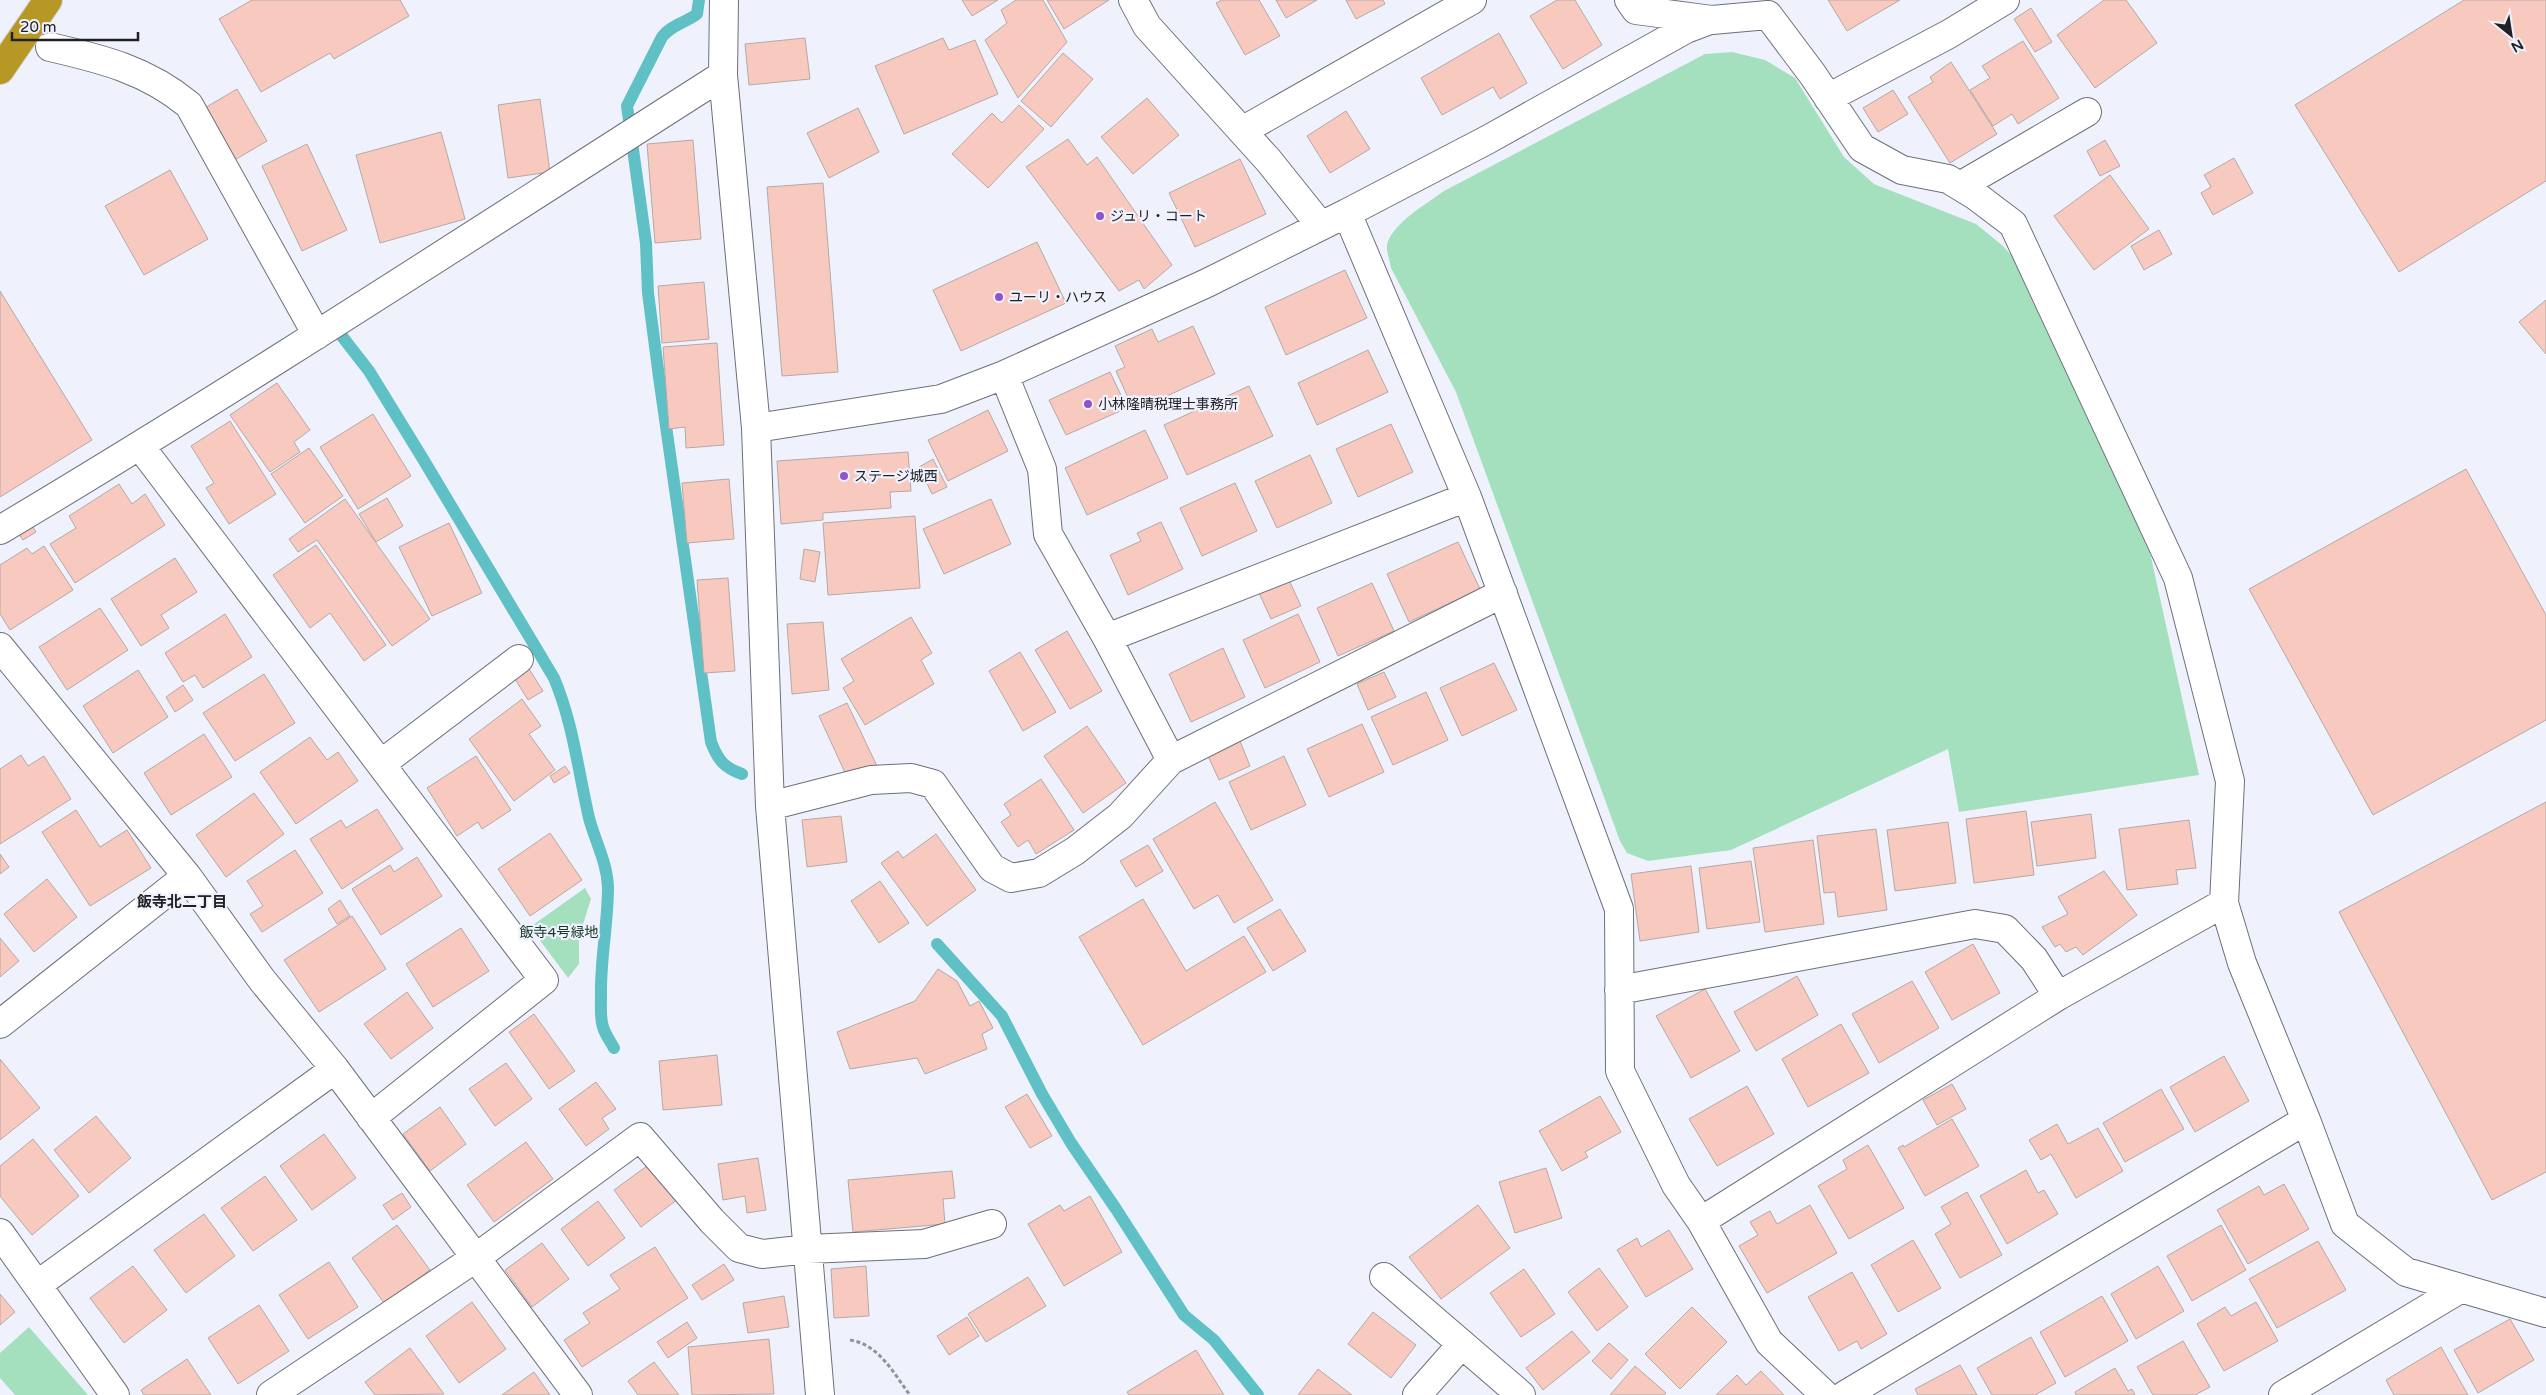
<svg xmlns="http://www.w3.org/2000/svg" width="2546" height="1395" font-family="'Varela Round','Noto Sans JP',sans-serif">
<rect width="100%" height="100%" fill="#eff2fd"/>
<!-- green -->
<path fill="#a5e0be" d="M 1732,52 L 1765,60 L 1795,78 L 1844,157 L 1874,184 L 1976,224 L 2003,246 L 2020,265 L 2147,539 L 2199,775 L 1959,812 L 1948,749 L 1731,850 L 1648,861 L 1627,853 L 1620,841 L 1456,392 L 1391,268 C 1390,261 1386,251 1387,245 C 1392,223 1428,203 1444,191 L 1705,54 Z
M 585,888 L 591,899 L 579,937 L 579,964 L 568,978 L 530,927 Z
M 29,1327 L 88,1395 L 15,1395 L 0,1378 L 0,1353 Z"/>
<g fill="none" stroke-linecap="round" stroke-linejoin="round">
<!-- stream -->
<path stroke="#5fc1c5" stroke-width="12" d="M 699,0 L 697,14 C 685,23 671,25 662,37 L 627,106 L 646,243 L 648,293 L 659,377 L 711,742 C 718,760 724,768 742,774
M 341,335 L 369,371 L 423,459 L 554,678 C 573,723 578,770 589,818 C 595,841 607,862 608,887 C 608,924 600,960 601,997 C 601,1007 600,1018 603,1027 C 605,1034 610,1041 614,1048
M 937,944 L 1002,1016 L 1042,1094 L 1071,1143 L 1116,1209 L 1184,1315 L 1214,1340 L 1258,1395"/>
</g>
<!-- building -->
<path fill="#f8c9bf" stroke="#b5a9a6" d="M 252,0 L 400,0 L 409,16 L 334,59 L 330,53 L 261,92 L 219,19 Z
M 962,0 L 998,0 L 972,16 Z
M 1016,0 L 1043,0 L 1067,42 L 1018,98 L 985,40 L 1007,23 L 1001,10 Z
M 1047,0 L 1109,0 L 1064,29 Z
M 1222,0 L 1259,0 L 1280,36 L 1245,55 L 1216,3 Z
M 1276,0 L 1317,0 L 1286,18 Z
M 1346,0 L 1383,0 L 1385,4 L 1356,19 Z
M 1557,0 L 1575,0 L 1602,45 L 1563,69 L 1530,16 Z
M 1828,0 L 1900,0 L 1847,31 Z
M 2104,0 L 2126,0 L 2157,43 L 2095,88 L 2057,35 Z
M 2464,0 L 2546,0 L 2546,181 L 2399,272 L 2295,105 Z
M 2031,8 L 2052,42 L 2035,52 L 2014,19 Z
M 1499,33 L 1527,83 L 1500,99 L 1493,87 L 1442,115 L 1421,78 Z
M 805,38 L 810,79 L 749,85 L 745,44 Z
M 943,38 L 949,50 L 975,40 L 998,94 L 904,134 L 875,66 Z
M 2023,41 L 2059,98 L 2018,124 L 2012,114 L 1993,126 L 1970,90 L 1990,78 L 1982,66 Z
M 1063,53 L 1093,79 L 1051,127 L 1021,101 Z
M 1951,62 L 1997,134 L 1950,163 L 1908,97 L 1933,82 L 1930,77 Z
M 237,89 L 267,141 L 233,161 L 203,109 Z
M 1893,90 L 1908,114 L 1878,132 L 1863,108 Z
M 1147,98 L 1179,135 L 1133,174 L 1101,137 Z
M 540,99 L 550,172 L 508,178 L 498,105 Z
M 1019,105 L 1044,129 L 988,188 L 952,154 L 992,113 L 1002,123 Z
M 858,108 L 879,152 L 829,178 L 807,133 Z
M 1346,111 L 1370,149 L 1330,173 L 1307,136 Z
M 441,132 L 465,219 L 380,243 L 356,155 Z
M 1068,139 L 1087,165 L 1097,157 L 1172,265 L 1144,289 L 1139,280 L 1119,291 L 1026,167 Z
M 693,140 L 701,239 L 655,243 L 647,144 Z
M 2105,140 L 2120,166 L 2100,176 L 2087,151 Z
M 307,144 L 347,230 L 302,251 L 262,166 Z
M 2234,158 L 2253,193 L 2213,215 L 2201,193 L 2211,187 L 2204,175 Z
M 1240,159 L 1266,214 L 1195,247 L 1169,193 Z
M 170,170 L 208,239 L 144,275 L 105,206 Z
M 2110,175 L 2149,229 L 2094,270 L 2054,216 Z
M 823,183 L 838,372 L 782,376 L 767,187 Z
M 2159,230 L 2172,254 L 2144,270 L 2131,246 Z
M 1037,242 L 1066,303 L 961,351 L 933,290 Z
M 1345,270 L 1367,318 L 1286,355 L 1265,307 Z
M 704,282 L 709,339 L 662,343 L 658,286 Z
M 0,291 L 92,440 L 0,497 Z
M 2546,300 L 2546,354 L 2519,322 Z
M 1193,326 L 1215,374 L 1134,411 L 1116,371 L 1125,367 L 1115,346 L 1152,329 L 1158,342 Z
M 717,343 L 724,445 L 686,448 L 685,427 L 669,429 L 663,347 Z
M 1368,350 L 1388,392 L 1317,425 L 1298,383 Z
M 1110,372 L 1127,408 L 1066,435 L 1049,400 Z
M 277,383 L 310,430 L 294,442 L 300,452 L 270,472 L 230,415 Z
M 1249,386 L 1273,436 L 1187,475 L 1164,425 Z
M 988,410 L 1008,451 L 948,481 L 928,440 Z
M 373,414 L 411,476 L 358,509 L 320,447 Z
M 230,421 L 276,494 L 229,524 L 206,488 L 214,483 L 191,446 Z
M 1391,424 L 1413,472 L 1358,497 L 1336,449 Z
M 1145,430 L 1168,478 L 1087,515 L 1065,468 Z
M 309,448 L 343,496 L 305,523 L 271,474 Z
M 908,452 L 911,491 L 890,492 L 891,508 L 823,513 L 823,520 L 781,524 L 777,461 Z
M 1310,455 L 1332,503 L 1277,528 L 1255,481 Z
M 933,459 L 947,487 L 932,494 L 919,467 Z
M 2466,469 L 2546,615 L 2546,720 L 2373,815 L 2249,589 Z
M 729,479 L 734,539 L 687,543 L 682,483 Z
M 1235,483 L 1257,531 L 1202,556 L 1180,508 Z
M 119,484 L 132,504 L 145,494 L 165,525 L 75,583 L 50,544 L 76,528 L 69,516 Z
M 387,498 L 403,526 L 376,542 L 359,514 Z
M 345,499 L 430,619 L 392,646 L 317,540 L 298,552 L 289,539 Z
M 991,499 L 1011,544 L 944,574 L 923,529 Z
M 915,516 L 920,588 L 828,595 L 823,523 Z
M 1161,522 L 1183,569 L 1128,595 L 1110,555 L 1141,541 L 1137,533 Z
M 449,523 L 482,593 L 432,616 L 399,547 Z
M 31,524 L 36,532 L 23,540 L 18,533 Z
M 1458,542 L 1480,589 L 1409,622 L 1387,574 Z
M 316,545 L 386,645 L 364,661 L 330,613 L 310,628 L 273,575 Z
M 44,546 L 73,590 L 10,630 L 0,614 L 0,565 L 27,548 L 32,554 Z
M 804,549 L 820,552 L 815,582 L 800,579 Z
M 175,558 L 197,592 L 161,615 L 169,628 L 141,646 L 111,599 Z
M 728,578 L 735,671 L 704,673 L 697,580 Z
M 1289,580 L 1301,606 L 1271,619 L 1259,593 Z
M 1372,583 L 1394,631 L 1338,656 L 1317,608 Z
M 100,608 L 128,650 L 67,690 L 39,647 Z
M 225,614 L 252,657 L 203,688 L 195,675 L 183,682 L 165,653 Z
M 1298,614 L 1320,662 L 1265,688 L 1243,640 Z
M 911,617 L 932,653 L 921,660 L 934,684 L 865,725 L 843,688 L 854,681 L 841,659 Z
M 823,622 L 829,690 L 792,694 L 787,624 Z
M 1067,631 L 1102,691 L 1070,709 L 1035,650 Z
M 1223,648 L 1245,697 L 1191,722 L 1169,674 Z
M 1020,652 L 1056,712 L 1023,731 L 989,671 Z
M 1494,663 L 1517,710 L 1462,736 L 1440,688 Z
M 529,669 L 543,691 L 528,700 L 515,679 Z
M 138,670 L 168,717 L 113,753 L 83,706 Z
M 1384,672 L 1396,697 L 1368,710 L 1357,684 Z
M 264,674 L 295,723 L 235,761 L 203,713 Z
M 183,685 L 193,700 L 175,712 L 166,697 Z
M 1426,692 L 1448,740 L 1393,765 L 1371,717 Z
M 522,699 L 541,726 L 529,734 L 555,770 L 514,801 L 469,739 Z
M 847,703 L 877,766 L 848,779 L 819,716 Z
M 1362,724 L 1384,772 L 1329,797 L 1307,749 Z
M 1087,726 L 1126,783 L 1083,813 L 1044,756 Z
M 204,734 L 232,777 L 171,815 L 144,773 Z
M 310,737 L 327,760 L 338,752 L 358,781 L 296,824 L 260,772 Z
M 1240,741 L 1250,766 L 1219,780 L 1208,756 Z
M 21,755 L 28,766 L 44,756 L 71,799 L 0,844 L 0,769 Z
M 476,756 L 511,810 L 482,829 L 478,822 L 457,836 L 427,788 Z
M 1284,756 L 1306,805 L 1251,830 L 1229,782 Z
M 565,766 L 570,773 L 554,783 L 550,776 Z
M 1041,779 L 1074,830 L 1036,854 L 1028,840 L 1018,847 L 1001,822 L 1011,815 L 1004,804 Z
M 254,793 L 284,834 L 226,877 L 196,835 Z
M 1215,802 L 1273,900 L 1234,923 L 1218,895 L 1194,909 L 1153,839 Z
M 2546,802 L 2546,1172 L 2492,1200 L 2339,912 Z
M 377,809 L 403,849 L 342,889 L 310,839 L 341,820 L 346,828 Z
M 76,810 L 100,847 L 127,830 L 151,868 L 90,906 L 42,832 Z
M 2026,811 L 2034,875 L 1974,883 L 1966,819 Z
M 2091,814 L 2096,858 L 2037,866 L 2031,822 Z
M 841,816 L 847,862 L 807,867 L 802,820 Z
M 2189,820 L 2196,868 L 2176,870 L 2178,884 L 2127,890 L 2119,829 Z
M 1948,822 L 1956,883 L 1895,891 L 1887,830 Z
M 1876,829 L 1887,910 L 1838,917 L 1835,892 L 1824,893 L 1817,836 Z
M 550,833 L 582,880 L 530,916 L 498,869 Z
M 936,834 L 976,890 L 927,926 L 881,863 L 898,851 L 903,858 Z
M 1813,840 L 1824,924 L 1765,932 L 1753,848 Z
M 1148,845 L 1163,871 L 1136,887 L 1120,861 Z
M 295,850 L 323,893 L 262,932 L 250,914 L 263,906 L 247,881 Z
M 0,854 L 9,867 L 0,874 Z
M 417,857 L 442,896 L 381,935 L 352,889 L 390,865 L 394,872 Z
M 1751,861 L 1760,922 L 1707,929 L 1699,868 Z
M 1691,866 L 1699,932 L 1640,941 L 1631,874 Z
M 2104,871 L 2137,915 L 2083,955 L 2076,947 L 2066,952 L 2060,944 L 2055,947 L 2042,927 L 2068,914 L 2058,897 Z
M 47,879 L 77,917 L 34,952 L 4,914 Z
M 880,881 L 909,923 L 879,943 L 851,901 Z
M 1143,899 L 1186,971 L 1244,936 L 1266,972 L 1143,1045 L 1079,937 Z
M 340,900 L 350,916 L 337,924 L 328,909 Z
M 1280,909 L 1306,951 L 1273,971 L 1247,928 Z
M 352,916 L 386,969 L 319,1012 L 284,960 Z
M 461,928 L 489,971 L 433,1007 L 406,964 Z
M 0,938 L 19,961 L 0,977 Z
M 1973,944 L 2000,993 L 1952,1020 L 1925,972 Z
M 938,969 L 957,981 L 970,1006 L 979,1001 L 993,1028 L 982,1034 L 987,1049 L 925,1074 L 917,1058 L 850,1069 L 837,1032 L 915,1001 Z
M 1797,976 L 1818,1015 L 1756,1051 L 1734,1012 Z
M 1912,981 L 1939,1028 L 1879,1063 L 1852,1014 Z
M 1705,989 L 1740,1051 L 1691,1078 L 1656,1016 Z
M 407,992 L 433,1028 L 391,1059 L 364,1024 Z
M 534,1014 L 575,1071 L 549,1089 L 509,1032 Z
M 1841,1024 L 1869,1073 L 1808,1107 L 1782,1059 Z
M 717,1055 L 722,1105 L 663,1110 L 659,1061 Z
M 2224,1056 L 2249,1101 L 2195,1132 L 2170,1087 Z
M 0,1059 L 40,1108 L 0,1140 Z
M 506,1063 L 532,1099 L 495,1126 L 469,1089 Z
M 596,1082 L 616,1109 L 602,1118 L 609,1129 L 586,1146 L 559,1109 Z
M 1952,1084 L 1966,1109 L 1937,1125 L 1923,1100 Z
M 1747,1086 L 1774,1134 L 1717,1166 L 1689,1119 Z
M 2161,1089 L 2184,1129 L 2125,1162 L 2103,1123 Z
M 1027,1094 L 1052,1136 L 1030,1148 L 1005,1107 Z
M 1600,1096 L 1621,1132 L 1585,1152 L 1588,1157 L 1562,1171 L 1539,1131 Z
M 440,1107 L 466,1144 L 430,1171 L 403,1134 Z
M 96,1116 L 131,1158 L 89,1193 L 54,1150 Z
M 1952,1119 L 1979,1166 L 1925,1196 L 1898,1148 L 1903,1145 L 1904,1147 Z
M 2057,1124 L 2068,1144 L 2098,1128 L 2123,1171 L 2076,1198 L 2051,1154 L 2041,1160 L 2029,1140 Z
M 324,1134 L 356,1178 L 312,1210 L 280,1166 Z
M 33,1139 L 79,1196 L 32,1235 L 0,1196 L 0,1166 Z
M 526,1142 L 553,1179 L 494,1222 L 467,1185 Z
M 1868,1145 L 1904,1208 L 1849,1239 L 1818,1186 L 1847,1169 L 1843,1160 Z
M 758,1158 L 766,1210 L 747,1213 L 745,1196 L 723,1200 L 718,1164 Z
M 651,1163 L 678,1199 L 641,1227 L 614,1190 Z
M 1546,1168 L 1562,1218 L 1515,1233 L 1499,1182 Z
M 2026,1170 L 2038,1193 L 2044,1190 L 2058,1214 L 2007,1244 L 1980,1196 Z
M 952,1171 L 955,1198 L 943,1199 L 945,1224 L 853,1232 L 848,1180 Z
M 265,1176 L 297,1220 L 253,1251 L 221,1208 Z
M 2284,1184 L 2309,1229 L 2248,1264 L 2217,1210 L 2259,1186 L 2264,1195 Z
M 1967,1192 L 2002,1255 L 1960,1278 L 1935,1234 L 1951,1224 L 1941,1207 Z
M 402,1193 L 411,1207 L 393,1220 L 383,1205 Z
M 1090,1196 L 1122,1252 L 1064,1286 L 1028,1224 L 1060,1205 L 1064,1211 Z
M 598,1201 L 625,1238 L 588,1266 L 561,1229 Z
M 1478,1205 L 1510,1248 L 1441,1299 L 1409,1257 Z
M 1810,1205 L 1837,1253 L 1767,1293 L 1739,1246 L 1758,1235 L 1750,1222 L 1770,1211 L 1777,1224 Z
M 204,1214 L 235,1256 L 186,1293 L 154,1250 Z
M 397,1225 L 430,1270 L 384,1303 L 352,1258 Z
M 2221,1225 L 2246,1270 L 2192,1301 L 2167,1256 Z
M 1669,1230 L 1693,1269 L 1646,1297 L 1617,1250 L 1637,1238 L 1641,1247 Z
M 1913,1240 L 1941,1288 L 1898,1312 L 1871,1265 Z
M 2318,1241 L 2346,1290 L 2277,1328 L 2249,1279 Z
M 542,1243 L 569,1279 L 532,1307 L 505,1270 Z
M 655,1247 L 688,1298 L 582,1367 L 564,1340 L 590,1323 L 583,1313 L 620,1289 L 610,1275 Z
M 329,1262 L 358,1307 L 308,1339 L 279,1295 Z
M 724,1264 L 734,1280 L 702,1300 L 692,1285 Z
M 133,1266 L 167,1310 L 124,1343 L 90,1298 Z
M 866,1266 L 869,1316 L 834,1318 L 831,1269 Z
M 2158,1266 L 2184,1311 L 2136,1339 L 2111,1294 Z
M 1599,1268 L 1628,1307 L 1597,1331 L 1568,1292 Z
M 1524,1269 L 1555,1314 L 1521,1337 L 1490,1293 Z
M 1852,1272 L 1887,1334 L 1861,1349 L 1857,1341 L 1839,1351 L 1808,1297 Z
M 1028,1277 L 1046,1306 L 986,1342 L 968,1314 Z
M 0,1294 L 15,1312 L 0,1325 Z
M 784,1296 L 789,1327 L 748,1333 L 743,1303 Z
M 2102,1296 L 2128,1341 L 2065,1377 L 2040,1332 Z
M 472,1302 L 506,1349 L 459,1383 L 426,1336 Z
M 2256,1302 L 2278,1341 L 2224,1371 L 2197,1324 L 2225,1307 L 2231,1316 Z
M 259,1305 L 289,1351 L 238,1384 L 208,1338 Z
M 1692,1307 L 1727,1342 L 1680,1389 L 1645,1354 Z
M 1373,1312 L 1416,1345 L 1391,1378 L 1348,1344 Z
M 967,1317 L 979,1336 L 949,1355 L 937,1336 Z
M 2510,1319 L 2534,1360 L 2478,1393 L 2454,1350 Z
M 687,1322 L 697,1338 L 668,1358 L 657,1342 Z
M 1572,1331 L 1590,1352 L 1543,1390 L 1526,1368 Z
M 2031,1337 L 2056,1383 L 2035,1395 L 1992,1395 L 1977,1368 Z
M 769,1339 L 774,1394 L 692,1395 L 688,1347 Z
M 2183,1341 L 2210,1387 L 2195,1395 L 2153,1395 L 2137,1367 Z
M 1609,1343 L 1628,1360 L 1611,1379 L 1592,1361 Z
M 2441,1347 L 2468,1395 L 2394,1395 L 2386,1380 Z
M 410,1348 L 444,1394 L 375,1395 L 365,1382 Z
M 1196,1350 L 1224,1395 L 1129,1395 L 1127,1392 Z
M 187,1359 L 211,1395 L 144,1395 L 141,1390 Z
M 654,1362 L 679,1395 L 638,1395 L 628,1381 Z
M 1960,1365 L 1977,1395 L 1918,1395 L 1915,1389 Z
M 1635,1366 L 1666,1393 L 1664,1395 L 1610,1395 Z
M 2115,1368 L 2128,1391 L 2132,1389 L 2135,1395 L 2076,1395 L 2075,1392 Z
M 1318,1369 L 1352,1395 L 1298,1395 Z
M 1761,1371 L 1784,1395 L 1716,1395 L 1737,1375 L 1746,1385 Z
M 534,1372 L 550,1395 L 502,1395 Z"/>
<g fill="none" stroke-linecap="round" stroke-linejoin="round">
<defs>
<path id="street" d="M 724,0 L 723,75 L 756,428 L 770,806 L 820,1395
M 1133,0 L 1147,26 L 1269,161 L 1321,226
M 1629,0 L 1636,10 L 1712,20 L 1768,15 L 1813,75 L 1862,148 L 1902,170 L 1948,179 L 1976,196 L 2013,224 L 2178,578 L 2230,781 L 2224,903
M 50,47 C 102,59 147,70 189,105 L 317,335
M 1828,98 L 1949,34 L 2005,0
M 1242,131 L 1472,0
M 1960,186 L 2087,112
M 1347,213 L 1487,140 L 1686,29 L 1710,20
M 1004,375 L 1042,469 L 1048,534 L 1107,638 L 1171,760
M 756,428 L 941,399 L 1004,375 L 1207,283 L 1347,213 L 1467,497 L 1619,909 L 1620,1071 L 1676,1185 L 1701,1221 L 1769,1342 L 1825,1395
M 140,446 L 544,980 L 371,1118
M 0,530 C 245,384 483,228 723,75
M 1107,638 L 1467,497
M 0,647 L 187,876 L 262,980 L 335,1069 L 578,1395
M 381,764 L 519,659
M 770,806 L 871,780 L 911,778 L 933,784 L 992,868 L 1011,878 L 1039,873 L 1075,851 L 1120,816 L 1171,760 L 1503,593
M 1619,990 L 1975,924 L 2005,929 L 2034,959 L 2058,996
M 0,1024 L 187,876
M 1701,1221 L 2058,996 L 2224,903 L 2242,963 L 2306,1120 L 2345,1224 L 2406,1272 L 2546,1313
M 0,1233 L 115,1395
M 1384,1277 L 1521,1395
M 37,1285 L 335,1069
M 271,1395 L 474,1259 L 640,1137 L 712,1221 L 739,1248 L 762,1254 L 808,1249 L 924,1244 L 992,1224
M 1417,1395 L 1462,1344
M 1845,1395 L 2306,1120
M 2283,1395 L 2460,1289"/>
<path id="highway" d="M 0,70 L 48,0"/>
</defs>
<!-- street casing -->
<use href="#street" stroke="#6d7079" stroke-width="30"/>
<!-- highway casing -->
<use href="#highway" stroke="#d2d3d3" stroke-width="30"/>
<!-- path -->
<path stroke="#91939b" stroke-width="3" stroke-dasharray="4 2.5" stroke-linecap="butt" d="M 850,1340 C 880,1345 893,1373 910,1395"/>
<!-- street -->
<use href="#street" stroke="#fff" stroke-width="28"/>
<!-- highway -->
<use href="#highway" stroke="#b79825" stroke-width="28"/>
</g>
<!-- markers -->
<g fill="#9253c8" stroke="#eff2fd" stroke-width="2">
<circle cx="1100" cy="216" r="5"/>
<circle cx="999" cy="297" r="5"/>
<circle cx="1088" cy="404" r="5"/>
<circle cx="844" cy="476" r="5"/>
</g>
<g text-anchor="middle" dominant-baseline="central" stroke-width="4.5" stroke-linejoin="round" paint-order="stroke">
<!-- poi labels -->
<g font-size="14" fill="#202125" stroke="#eff2fd" text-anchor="start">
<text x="1110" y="216">ジュリ・コート</text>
<text x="1009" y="297">ユーリ・ハウス</text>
<text x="1098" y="404">小林隆晴税理士事務所</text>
<text x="854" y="476">ステージ城西</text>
</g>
<!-- park labels -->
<g font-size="14" fill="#173827" stroke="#eff2fd">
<text x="559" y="932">飯寺4号緑地</text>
</g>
<!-- neighbourhood labels -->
<g font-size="15" font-weight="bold" fill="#202125" stroke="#eff2fd">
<text x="182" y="902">飯寺北二丁目</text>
</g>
</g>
<!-- north arrow -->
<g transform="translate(2511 35) rotate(150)" stroke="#eff2fd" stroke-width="4" paint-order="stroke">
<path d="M0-4L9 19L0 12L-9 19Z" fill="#202125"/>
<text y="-8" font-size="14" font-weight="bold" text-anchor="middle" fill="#202125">N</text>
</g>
<!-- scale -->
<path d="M12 32v8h126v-8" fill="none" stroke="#202125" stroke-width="2.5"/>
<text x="20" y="32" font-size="15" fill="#202125" stroke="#eff2fd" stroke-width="4" paint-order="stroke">20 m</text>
</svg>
